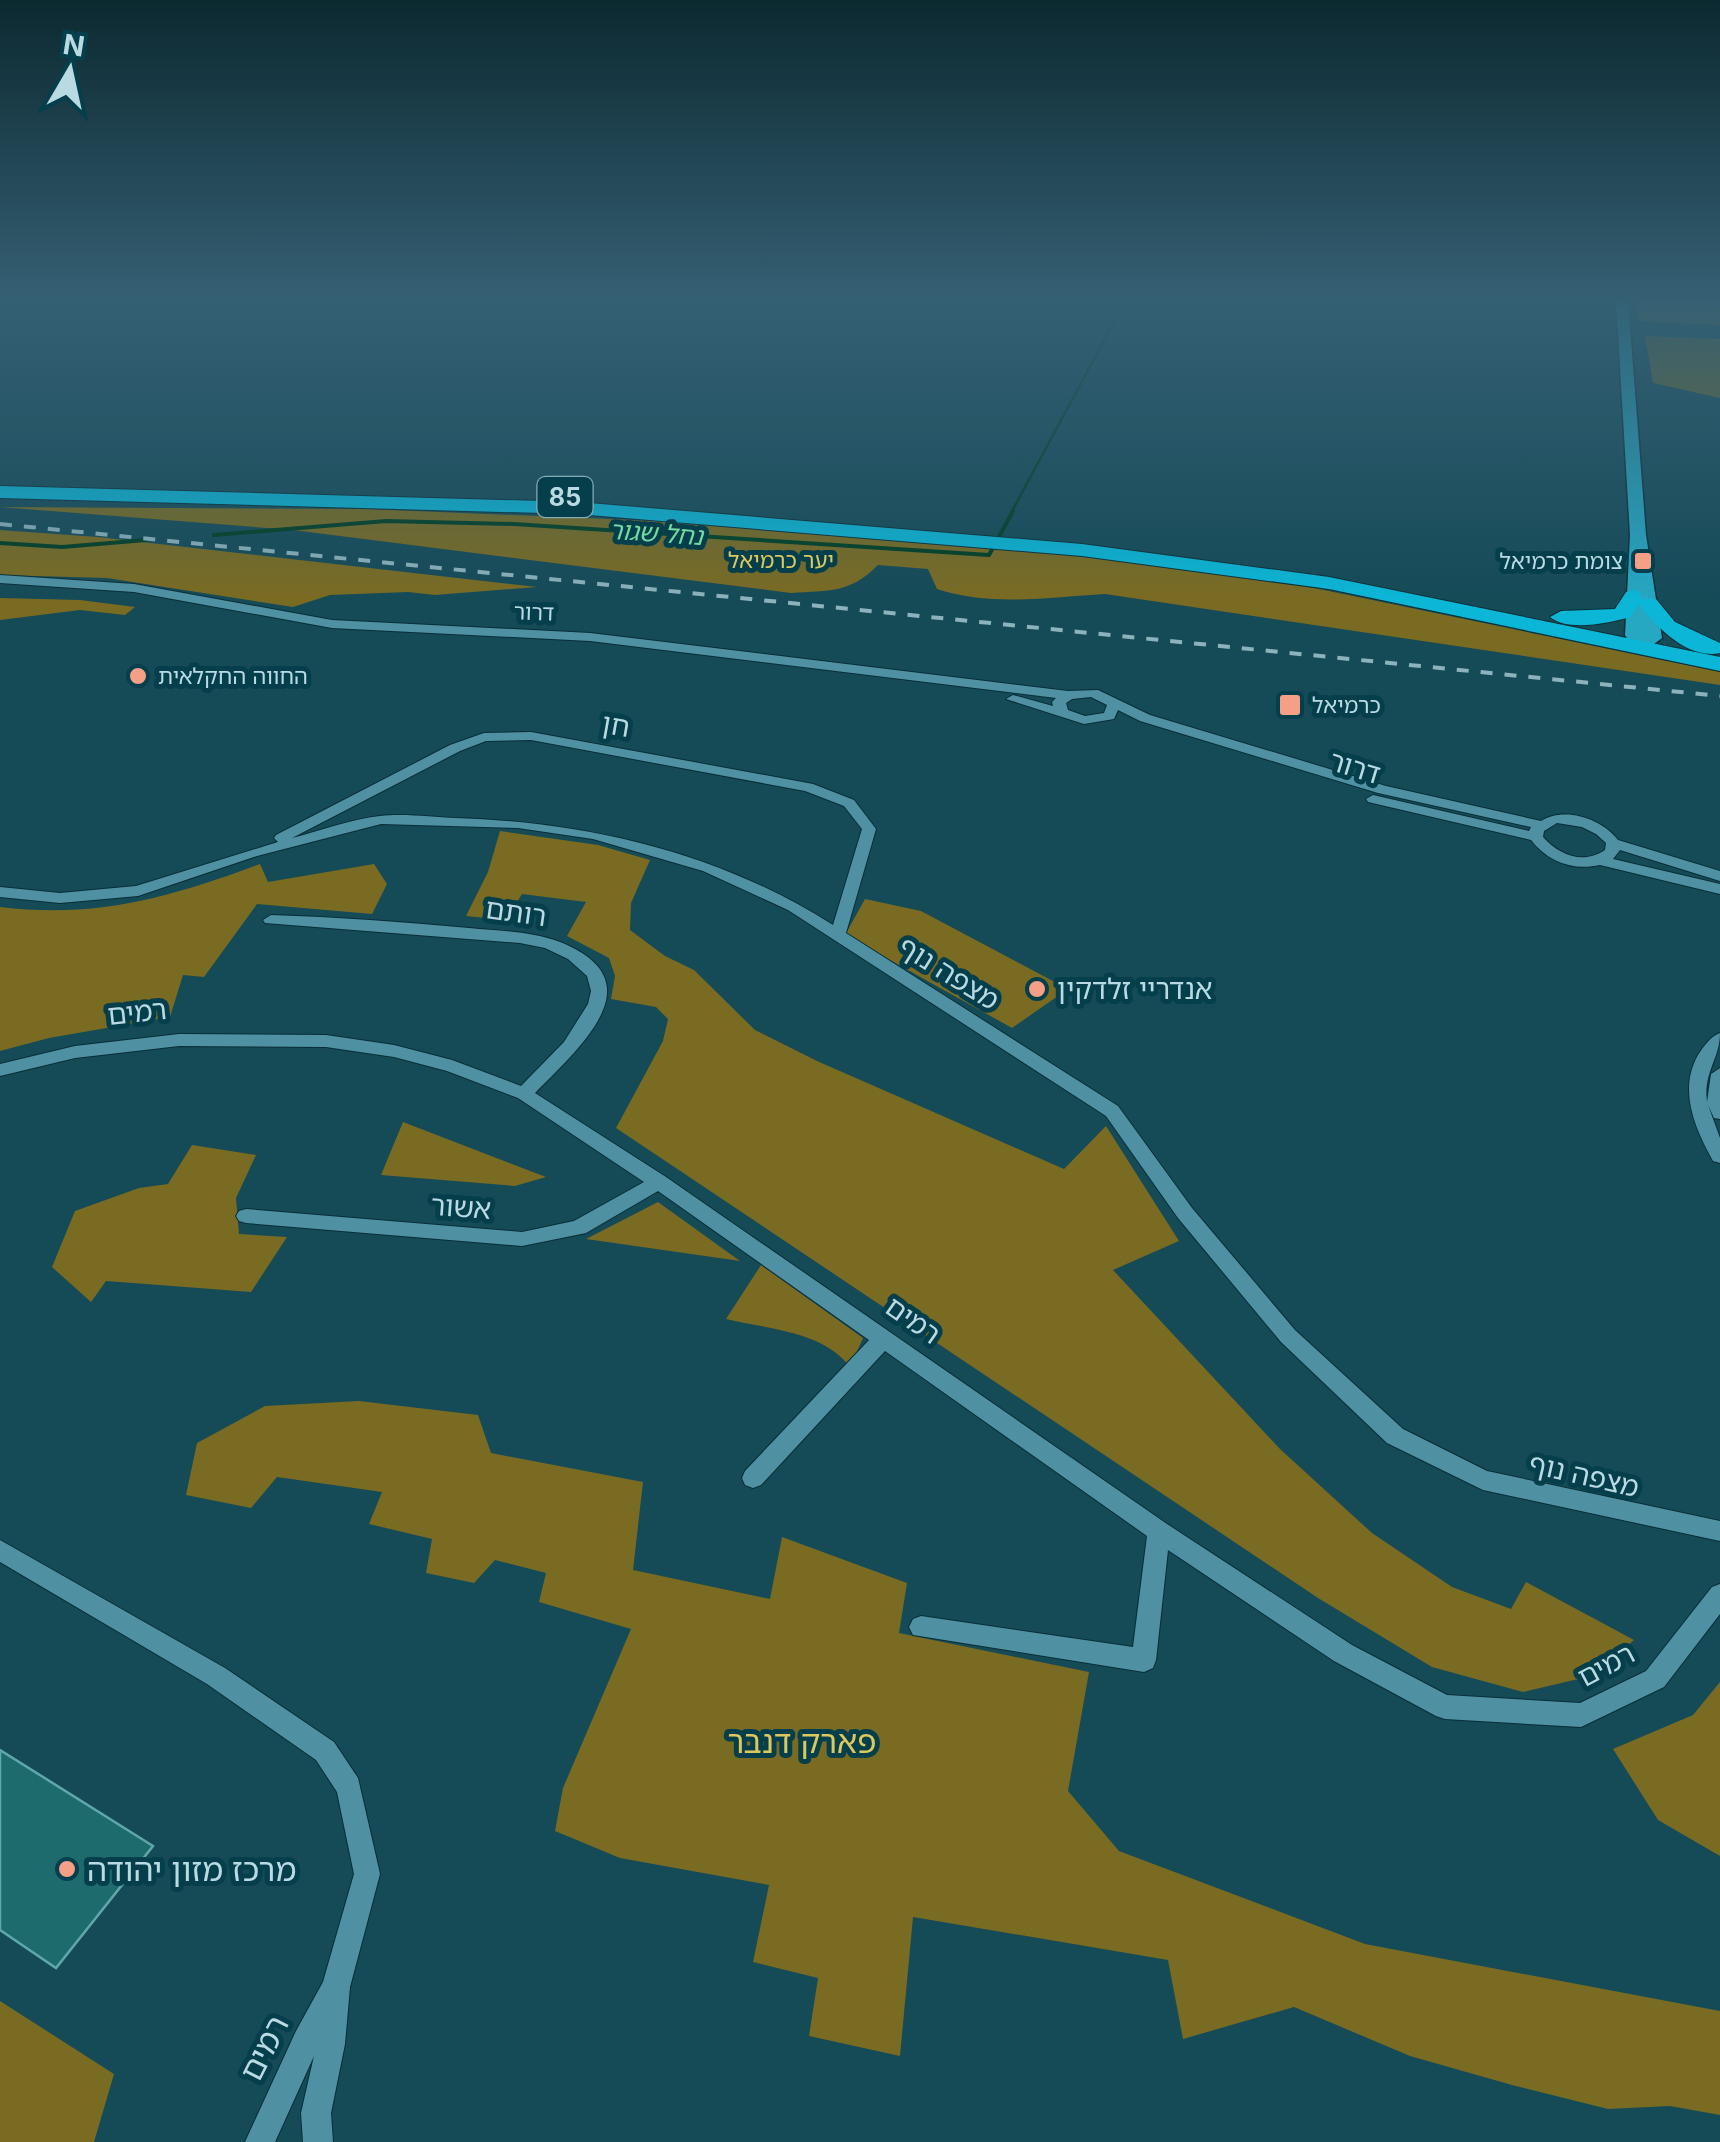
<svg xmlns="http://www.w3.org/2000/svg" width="1720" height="2142" font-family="Inter,'Noto Sans Hebrew',sans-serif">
<rect width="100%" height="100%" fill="#154a57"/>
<!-- green -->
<path fill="#7a6b22" d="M 1636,300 L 1720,300 L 1720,325 L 1638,321 Z
M 1645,336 L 1720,339 L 1720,398 L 1653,383 Z
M 0,507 L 369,509 L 704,523 L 1154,562 L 1295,584 L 1720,672 L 1720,685 L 1105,594 C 1050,597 991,607 937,589 L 928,569 L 878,565 C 849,594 830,590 791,593 L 293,530 Z
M 0,530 L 98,537 L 537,587 L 435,595 L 408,592 L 330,595 L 293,607 L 107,578 L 0,575 Z
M 0,598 L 80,600 L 135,607 L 125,615 L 80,610 L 0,620 Z
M 500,831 L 598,845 L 650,860 L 631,903 L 630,930 L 665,956 L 694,970 L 755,1030 L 817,1061 L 1064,1169 L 1106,1126 L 1179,1241 L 1113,1270 L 1280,1449 L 1372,1533 L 1452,1587 L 1511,1609 L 1526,1582 L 1634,1640 L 1591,1676 L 1523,1692 L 1432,1667 L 1318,1598 L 616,1128 L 663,1041 L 668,1019 L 656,1007 L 611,999 L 615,976 L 609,958 L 567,936 L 586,902 L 522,894 L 506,920 L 466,916 L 488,872 Z
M 260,864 L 268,882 L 374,864 L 387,884 L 372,914 L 257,904 L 204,977 L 183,975 L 170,1017 L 49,1038 L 0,1051 L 0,907 C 96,919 171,897 260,864 Z
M 865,899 L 921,911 L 1068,989 L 1012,1028 L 845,935 Z
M 403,1122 L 546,1177 L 515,1186 L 381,1175 Z
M 192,1145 L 256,1155 L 236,1198 L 239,1234 L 287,1237 L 251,1292 L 106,1281 L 91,1302 L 52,1267 L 75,1211 L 139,1188 L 168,1184 Z
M 658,1202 L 740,1261 L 586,1239 Z
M 761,1265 L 863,1338 L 850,1367 C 823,1331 768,1329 726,1319 Z
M 359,1401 L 478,1415 L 491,1453 L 643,1482 L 633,1570 L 770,1599 L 782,1537 L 907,1583 L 899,1633 L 1089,1672 L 1068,1791 L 1119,1851 L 1365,1944 L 1720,2011 L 1720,2115 L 1670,2106 L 1608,2109 L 1512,2085 L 1410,2056 L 1294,2007 L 1183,2039 L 1168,1960 L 913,1917 L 900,2056 L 809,2036 L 818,1978 L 753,1962 L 769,1885 L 620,1858 L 555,1831 L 563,1788 L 631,1629 L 539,1602 L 546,1573 L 495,1560 L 474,1583 L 426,1573 L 432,1539 L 369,1524 L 382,1492 L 277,1477 L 251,1508 L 186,1495 L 197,1443 L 265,1406 Z
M 1720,1682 L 1720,1856 L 1658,1820 L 1613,1749 L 1693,1715 Z
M 0,2001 L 114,2074 L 94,2142 L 0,2142 Z"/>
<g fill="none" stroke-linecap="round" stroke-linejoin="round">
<!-- stream-far1 -->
<path stroke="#003e22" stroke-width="2.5" d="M 1011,513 L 1126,300"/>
<!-- stream -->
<path stroke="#003e22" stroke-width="4" d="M 214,535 L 386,521 L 514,524 L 989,555 L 1013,511
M 0,543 L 62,547 L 146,540"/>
</g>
<!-- building -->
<path fill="#1d6b6c" stroke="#5fa8a9" stroke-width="2.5" d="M 0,1750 L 153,1846 L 56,1968 L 0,1930 Z"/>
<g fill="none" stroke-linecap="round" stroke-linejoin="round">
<defs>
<path id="minor" d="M 0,575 L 134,584 L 332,620 L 590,633 L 1068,691 L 1098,690 L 1150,715 L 1386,786 L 1541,821 C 1565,806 1602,819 1618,840 L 1720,871 L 1720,881 L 1620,850 L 1613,859 L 1720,884 L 1720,894 L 1600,865 C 1573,871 1548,862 1531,840 L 1368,802 L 1366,799 L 1373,795 L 1529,831 L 1531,827 L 1378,793 L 1140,721 L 1118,710 L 1114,719 L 1084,724 L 1006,699 L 1013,695 L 1053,706 L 1052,702 L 1056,698 L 590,641 L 332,628 L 134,592 L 0,583 ZM 1091,697 L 1107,705 L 1104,713 L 1085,716 L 1068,710 L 1066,703 L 1072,699 ZM 1557,823 L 1582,827 L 1596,834 L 1606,843 L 1605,850 C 1583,865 1559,855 1543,837 L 1544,831 Z
M 531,732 L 813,784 L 854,800 L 876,829 L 846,933 L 1118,1106 L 1192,1208 L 1295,1330 L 1403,1429 L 1487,1471 L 1720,1521 L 1720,1541 L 1483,1490 L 1387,1443 L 1281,1342 L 1178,1218 L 1106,1116 L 788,910 L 703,871 L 593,839 L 518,828 L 381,824 L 257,856 L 138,896 L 60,903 L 0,897 L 0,887 L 60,893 L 136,886 L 278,842 L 274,838 L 276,835 L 450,745 L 484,733 ZM 531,740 L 805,791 L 844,806 L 862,829 L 833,925 C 720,853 588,822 456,818 C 432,817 404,813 380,816 C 351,819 320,831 292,838 L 460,751 L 486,741 Z
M 271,915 C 337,917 403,922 469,928 C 500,931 531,931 560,942 C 580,950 605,964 607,988 C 610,1024 558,1069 535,1093 L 666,1177 L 1167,1524 L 1352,1645 L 1447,1695 L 1580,1703 L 1646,1671 L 1712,1587 L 1720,1584 L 1720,1614 L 1664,1687 L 1581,1727 L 1445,1719 L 1436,1716 L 1334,1661 L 1168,1550 L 1156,1660 L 1153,1668 L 1144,1672 L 913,1635 L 909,1627 L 913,1619 L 921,1616 L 1133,1647 L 1147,1536 L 885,1351 L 761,1485 L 753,1488 L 745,1485 L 742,1478 L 745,1471 L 869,1340 L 658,1191 L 586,1233 L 522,1246 L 246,1223 L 239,1221 L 236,1216 L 239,1211 L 246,1209 L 522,1232 L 574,1221 L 644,1182 L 518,1098 L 447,1071 L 394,1057 L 326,1047 L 179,1046 L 75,1058 L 0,1076 L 0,1064 L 75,1046 L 179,1034 L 326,1035 L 394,1045 L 452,1060 L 521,1086 L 564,1042 L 588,1004 L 591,991 L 587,976 L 568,959 L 545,948 L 520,943 L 265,923 L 263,920 Z
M 1720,1033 C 1720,1059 1703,1072 1707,1102 L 1711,1074 L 1720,1068 L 1720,1119 L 1714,1118 L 1708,1105 L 1720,1138 L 1720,1163 L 1713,1161 C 1695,1128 1678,1091 1698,1055 C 1704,1046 1710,1037 1720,1033 Z
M 0,1540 L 225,1668 L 334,1742 L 358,1778 L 380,1874 L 350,1987 L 345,2044 L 331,2113 L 333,2142 L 303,2142 L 301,2113 L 314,2056 L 275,2142 L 245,2142 L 296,2031 L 323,1982 L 354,1874 L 337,1792 L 316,1760 L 207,1684 L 0,1562 Z"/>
<path id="major" d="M 1616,300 L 1628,300 L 1646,535 L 1662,638 L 1642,653 L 1636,652 L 1625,635 L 1630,535 Z"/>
<path id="highway" d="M 0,486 L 577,502 L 1082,544 L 1329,577 L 1720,657 L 1720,671 L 1329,589 L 1082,556 L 577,514 L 0,498 Z
M 1633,590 L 1640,592 L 1642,599 L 1656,599 L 1675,622 L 1720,643 L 1720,653 C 1688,660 1655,626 1639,604 L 1630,617 C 1609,623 1568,632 1550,617 L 1561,611 L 1615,609 L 1626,592 Z"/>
</defs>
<!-- minor casing -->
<use href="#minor" stroke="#092e37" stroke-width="2"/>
<!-- major casing -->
<use href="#major" stroke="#092e37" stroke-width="3"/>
<!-- highway casing -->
<use href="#highway" stroke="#092e37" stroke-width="2"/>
<!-- minor -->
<use href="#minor" fill="#4f91a3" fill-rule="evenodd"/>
<!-- major -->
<use href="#major" fill="#26a7c2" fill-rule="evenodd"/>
<!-- highway -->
<use href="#highway" fill="#0bb6d7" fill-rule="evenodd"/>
<!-- rail -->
<path stroke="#8cb2bc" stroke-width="4" stroke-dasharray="12 12" stroke-linecap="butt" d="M 0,524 L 1720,696"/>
</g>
<!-- sky -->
<linearGradient id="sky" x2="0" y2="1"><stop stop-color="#0c2930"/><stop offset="0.5" stop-color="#356074"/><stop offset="1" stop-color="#356074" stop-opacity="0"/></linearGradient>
<rect width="1720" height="600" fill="url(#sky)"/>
<!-- markers -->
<g fill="#f49f86" stroke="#053f4c" stroke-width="4">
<rect x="1633" y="551" width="20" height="20" rx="5"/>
<circle cx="138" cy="676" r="10"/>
<rect x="1278" y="693" width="24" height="24" rx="5"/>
<circle cx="1037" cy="989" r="10"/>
<circle cx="67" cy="1869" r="10"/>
</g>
<g text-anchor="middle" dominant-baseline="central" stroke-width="10" stroke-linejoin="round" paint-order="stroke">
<!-- far-park labels -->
<g font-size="22" fill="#dec75d" stroke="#053f4c">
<text x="781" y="560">יער כרמיאל</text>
</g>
<!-- far-poi labels -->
<g font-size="22" fill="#badae3" stroke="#053f4c" text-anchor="start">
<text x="1623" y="561" text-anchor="end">צומת כרמיאל</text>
<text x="158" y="676">החווה החקלאית</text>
<text x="1312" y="705">כרמיאל</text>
</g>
<!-- far-street labels -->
<g font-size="22" fill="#badae3" stroke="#053f4c">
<text transform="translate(534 612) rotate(2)">דרור</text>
</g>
<!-- shield labels -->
<rect fill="#053f4c" stroke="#84acb6" stroke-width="2.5" x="537.5" y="477" width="55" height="40" rx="8"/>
<g font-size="25" font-weight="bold" fill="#badae3">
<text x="565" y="497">85</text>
</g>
<!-- far-water labels -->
<g font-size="25" font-style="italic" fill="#74daa0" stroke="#053f4c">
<text transform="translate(656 533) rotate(4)">נחל שגור</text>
</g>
<!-- street labels -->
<g font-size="28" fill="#badae3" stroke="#053f4c">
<text transform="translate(616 725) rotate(10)">חן</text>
<text transform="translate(1355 767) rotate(17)">דרור</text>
<text transform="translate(516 912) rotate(8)">רותם</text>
<text transform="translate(949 973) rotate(32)">מצפה נוף</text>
<text transform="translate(137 1012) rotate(-6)">רמים</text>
<text transform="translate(461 1207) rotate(4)">אשור</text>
<text transform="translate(913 1320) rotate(35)">רמים</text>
<text transform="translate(1584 1475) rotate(13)">מצפה נוף</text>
<text transform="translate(1606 1665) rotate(-28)">רמים</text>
</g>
<!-- poi labels -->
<g font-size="28" fill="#badae3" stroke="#053f4c" text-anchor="start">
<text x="1057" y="989">אנדריי זלדקין</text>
</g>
<!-- near-park labels -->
<g font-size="32" fill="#dec75d" stroke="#053f4c">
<text x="802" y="1741">פארק דנבר</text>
</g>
<!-- near-poi labels -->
<g font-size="32" fill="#badae3" stroke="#053f4c" text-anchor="start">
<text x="87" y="1869">מרכז מזון יהודה</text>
</g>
<!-- near-street labels -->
<g font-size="32" fill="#badae3" stroke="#053f4c">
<text transform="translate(264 2048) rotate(-63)">רמים</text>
</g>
</g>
<!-- north arrow -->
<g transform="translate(70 70) rotate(9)" stroke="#053f4c" stroke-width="8" paint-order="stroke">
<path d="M0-8L18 38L0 25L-18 38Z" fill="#badae3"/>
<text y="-15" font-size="28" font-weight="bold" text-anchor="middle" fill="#badae3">N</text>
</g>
</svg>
